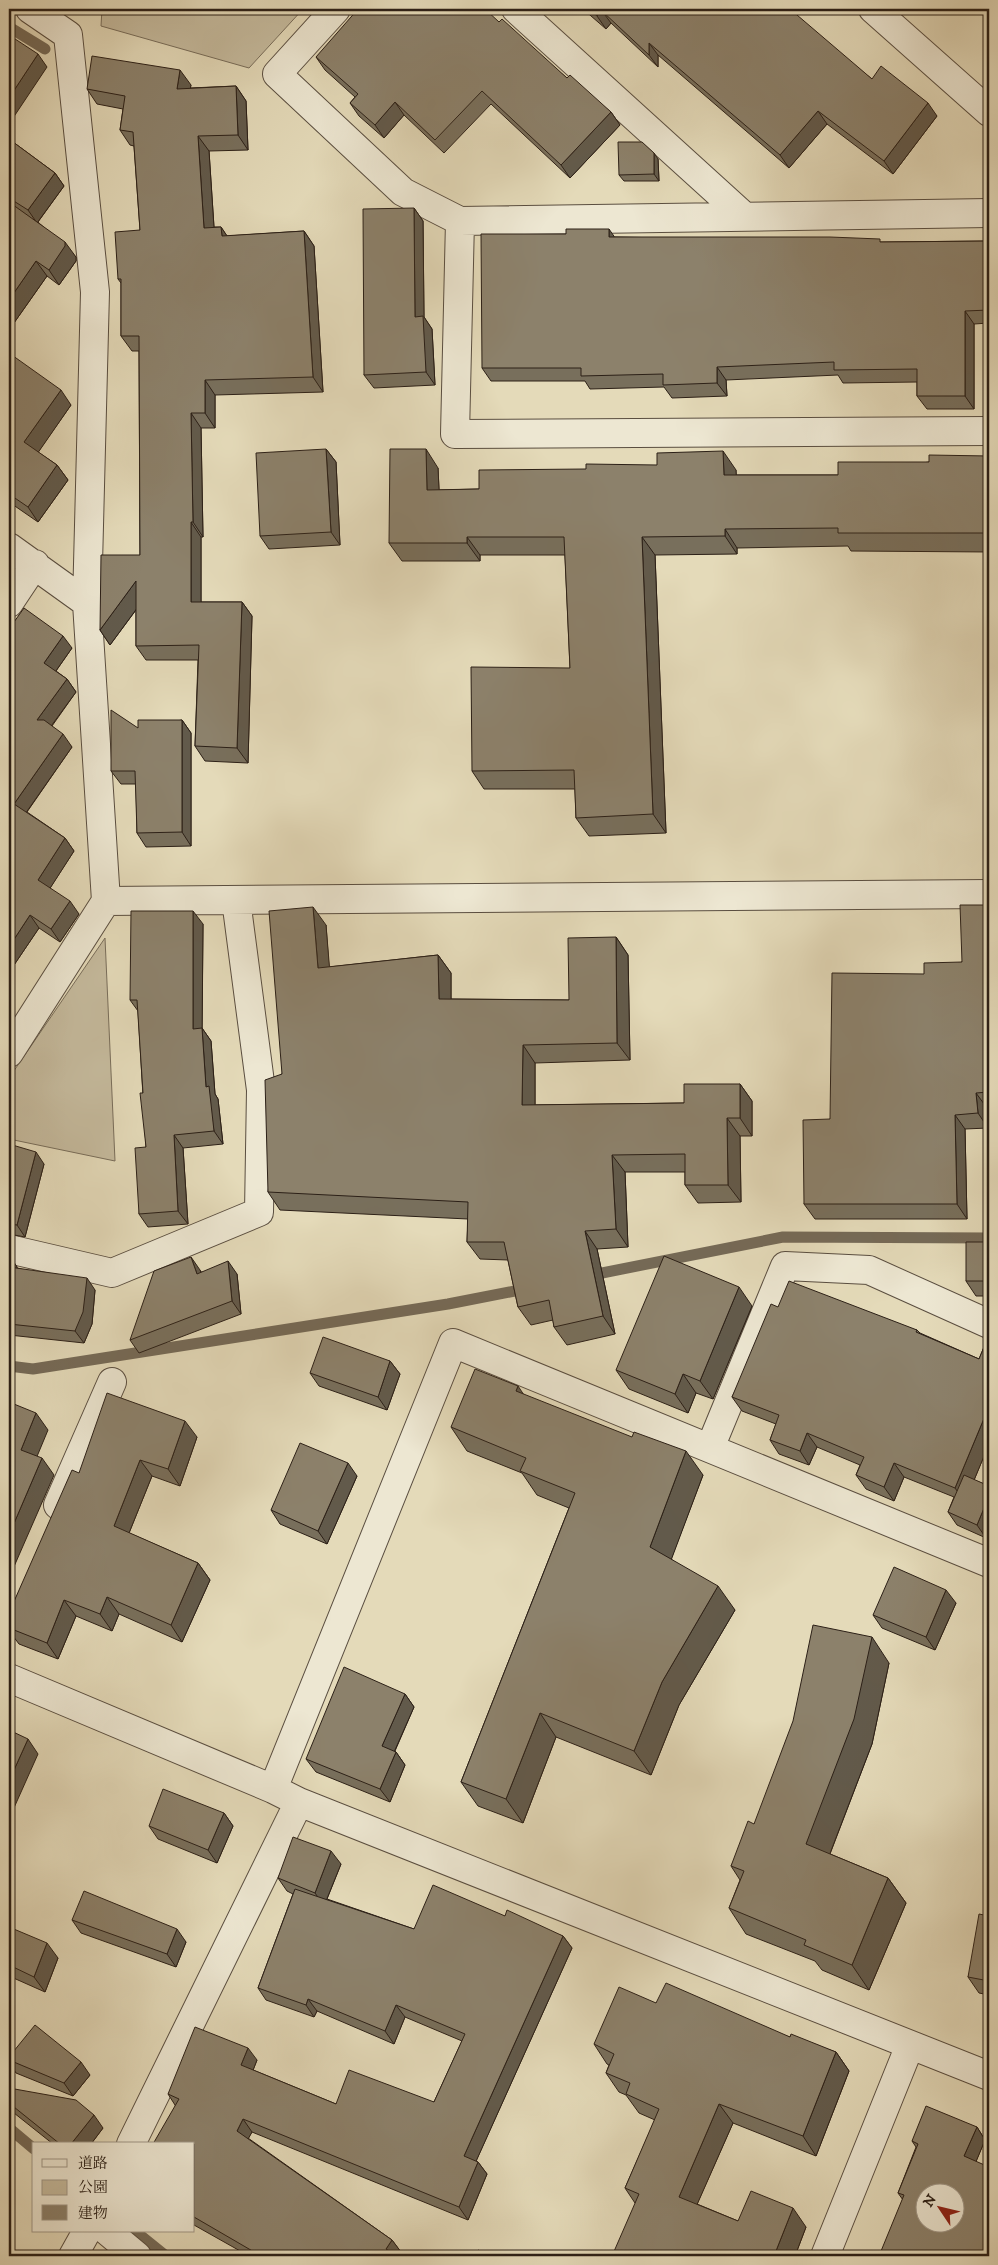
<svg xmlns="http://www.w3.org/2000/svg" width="998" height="2265" font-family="'IM FELL DW Pica','Noto Serif JP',serif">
<rect width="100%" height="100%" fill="#e4dab9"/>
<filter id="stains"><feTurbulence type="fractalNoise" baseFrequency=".004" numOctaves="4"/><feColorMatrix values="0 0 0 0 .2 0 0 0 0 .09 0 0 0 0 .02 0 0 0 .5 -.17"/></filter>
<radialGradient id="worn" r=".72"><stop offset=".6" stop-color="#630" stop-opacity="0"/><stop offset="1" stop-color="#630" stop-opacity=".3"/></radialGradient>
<!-- green -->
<path fill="#c5ba9d" stroke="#786d5a" d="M 102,9 L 303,9 L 249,68 L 101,26 Z
M 105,938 L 115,1161 L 9,1139 L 9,1078 Z"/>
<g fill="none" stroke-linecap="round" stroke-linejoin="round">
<!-- stream -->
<path stroke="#756a57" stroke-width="11" d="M 9,27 L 45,49
M 587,1276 L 783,1237 L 989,1238
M 9,1366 L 33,1369 L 448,1304 L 530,1288
M 9,2128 L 34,2149
M 135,2231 L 166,2256"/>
<defs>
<path id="minor" d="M 336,9 L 277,74 L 403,192 L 460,221 L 989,213
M 516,9 L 744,216
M 873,9 L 989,112
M 460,221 L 455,434 L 989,431
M 9,547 L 87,603
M 9,603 L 35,564
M 106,901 L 989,894
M 9,1053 L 106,901 L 87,603 L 95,292 L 68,35 L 30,9
M 9,1249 L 112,1273 L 259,1212 L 261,1090 L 236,900
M 710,1448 L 785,1266 L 869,1270 L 989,1324
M 58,1505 L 112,1382
M 9,1678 L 273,1789 L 299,1802 L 989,2076
M 273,1789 L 453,1343 L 989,1563
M 131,2144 L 299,1802
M 107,2231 L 137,2256
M 73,2256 L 87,2231
M 825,2256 L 910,2045"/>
</defs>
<!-- minor casing -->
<use href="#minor" stroke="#5a4e40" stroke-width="30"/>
<!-- minor -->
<use href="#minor" stroke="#ede7d2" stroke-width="28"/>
</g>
<!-- wall -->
<path fill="#786f5c" stroke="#2c2017" d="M 583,9 L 782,9 L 872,79 L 937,116 L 893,174 L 827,124 L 789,168 L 658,55 L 658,67 L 611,23 L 606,29 Z
M 499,22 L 567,78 L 611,112 L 620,125 L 570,178 L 491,104 L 444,153 L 404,115 L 384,138 L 359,116 L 350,103 L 355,97 L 325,70 L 316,57 Z
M 191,85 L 190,88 L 236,86 L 246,101 L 248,150 L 209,151 L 214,227 L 221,227 L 227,236 L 304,231 L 314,246 L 323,392 L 215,395 L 215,428 L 201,428 L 203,537 L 201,537 L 201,602 L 242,602 L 252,616 L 248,763 L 205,761 L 195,746 L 198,660 L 146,660 L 136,646 L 136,610 L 110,645 L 100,630 L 140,555 L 139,351 L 132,351 L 121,336 L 121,283 L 118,279 L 140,230 L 134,146 L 130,145 L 120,130 L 123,109 L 97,104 L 87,89 Z
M 9,139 L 55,173 L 64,186 L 38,222 L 76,257 L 76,261 L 59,285 L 47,276 L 9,330 Z
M 658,159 L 659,181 L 624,181 L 619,175 Z
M 414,208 L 423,221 L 424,317 L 432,329 L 435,385 L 374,388 L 364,375 Z
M 615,237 L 882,242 L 989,241 L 989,323 L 974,324 L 974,409 L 927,409 L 917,396 L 917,382 L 843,383 L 838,375 L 726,380 L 727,396 L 672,398 L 664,387 L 590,389 L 585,381 L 491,381 L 482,368 Z
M 9,353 L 71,405 L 38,452 L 57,465 L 68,480 L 38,522 L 9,502 Z
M 326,449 L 336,462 L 340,545 L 269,549 L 260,536 Z
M 989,456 L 989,552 L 851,551 L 848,546 L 737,548 L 737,554 L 655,555 L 666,833 L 589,836 L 576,818 L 575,789 L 484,789 L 472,771 L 570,668 L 565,555 L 480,555 L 480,561 L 402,561 L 389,543 L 438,468 L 439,490 L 479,489 L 736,470 L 736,475 L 838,475 L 929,462 Z
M 9,629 L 72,648 L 56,671 L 67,679 L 76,692 L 52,726 L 72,747 L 27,812 L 65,838 L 74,851 L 50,888 L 79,914 L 60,942 L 39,928 L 12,968 L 9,966 Z
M 182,720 L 191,733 L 191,846 L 146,847 L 137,833 L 136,784 L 121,784 L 111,771 L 138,728 Z
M 989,905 L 989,1107 L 987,1108 L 988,1128 L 965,1129 L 967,1219 L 815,1219 L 804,1204 L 830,1119 L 924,974 L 962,962 Z
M 203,924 L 202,1028 L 211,1041 L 215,1094 L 218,1099 L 223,1144 L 183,1148 L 188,1224 L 148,1227 L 139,1214 L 146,1147 L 138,1011 L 130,1000 Z
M 326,925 L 329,967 L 438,955 L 451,973 L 451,999 L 569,1000 L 616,937 L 628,955 L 630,1060 L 535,1063 L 535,1105 L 684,1103 L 740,1084 L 752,1101 L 752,1136 L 740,1136 L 741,1202 L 698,1203 L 685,1185 L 685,1172 L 625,1172 L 628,1247 L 597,1249 L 615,1334 L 567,1345 L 554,1327 L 553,1320 L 531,1325 L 518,1307 L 508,1260 L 480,1259 L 467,1242 L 468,1219 L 280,1210 L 268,1192 L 282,1074 Z
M 9,1144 L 44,1164 L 25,1237 L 9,1234 Z
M 989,1242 L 989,1296 L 976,1296 L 966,1281 Z
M 9,1255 L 17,1267 L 17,1268 L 95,1290 L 92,1324 L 84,1343 L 9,1335 Z
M 200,1270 L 201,1272 L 237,1274 L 241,1314 L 139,1353 L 130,1340 Z
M 752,1306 L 713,1399 L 696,1393 L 688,1413 L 629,1389 L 616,1370 Z
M 778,1307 L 917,1330 L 920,1333 L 979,1359 L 989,1335 L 989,1444 L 974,1480 L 989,1486 L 989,1531 L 986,1538 L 957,1525 L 948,1512 L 954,1497 L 904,1477 L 894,1501 L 866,1489 L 856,1475 L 860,1465 L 817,1447 L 809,1465 L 779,1454 L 770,1440 L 776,1424 L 742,1411 L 732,1397 Z
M 390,1361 L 400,1374 L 387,1410 L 319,1386 L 310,1373 Z
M 523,1395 L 703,1475 L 671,1559 L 735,1610 L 679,1705 L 651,1775 L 556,1737 L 523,1823 L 478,1806 L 461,1782 L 569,1508 L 537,1495 L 522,1473 L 467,1451 L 451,1427 Z
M 197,1437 L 180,1486 L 152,1476 L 129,1533 L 198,1563 L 210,1580 L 182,1642 L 119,1614 L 112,1631 L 76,1616 L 58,1659 L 19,1644 L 13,1636 L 9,1635 L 9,1609 L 12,1606 L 79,1473 Z
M 357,1476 L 327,1544 L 280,1524 L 271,1510 Z
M 956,1603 L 935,1650 L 882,1628 L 873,1615 Z
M 889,1663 L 872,1744 L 830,1854 L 888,1878 L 906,1903 L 869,1990 L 822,1970 L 815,1961 L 746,1934 L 729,1908 L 740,1880 L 731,1866 L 754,1824 Z
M 405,1694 L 414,1707 L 395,1751 L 396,1752 L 405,1765 L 390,1802 L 316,1772 L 306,1759 Z
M 224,1813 L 233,1826 L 217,1863 L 158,1839 L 149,1826 Z
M 341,1864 L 327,1899 L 414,1929 L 505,1916 L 563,1936 L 572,1948 L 476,2161 L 478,2162 L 487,2174 L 468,2220 L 252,2132 L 248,2138 L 392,2240 L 401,2252 L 398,2256 L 249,2256 L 194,2225 L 194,2144 L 175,2105 L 168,2094 L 257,2060 L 253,2070 L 336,2104 L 434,2102 L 462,2041 L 405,2017 L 394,2044 L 317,2011 L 314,2017 L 266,2000 L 258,1988 L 293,1894 L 287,1891 L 278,1878 Z
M 989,1916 L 989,1995 L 979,1993 L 968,1977 Z
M 72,1920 L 186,1942 L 176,1967 L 81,1933 Z
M 9,1927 L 58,1958 L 45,1992 L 9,1976 Z
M 656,2003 L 790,2037 L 836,2052 L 849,2071 L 816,2156 L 733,2123 L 697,2204 L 738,2221 L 806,2227 L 795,2256 L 635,2203 L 625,2188 L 655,2120 L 639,2113 L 626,2095 L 619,2092 L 606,2073 L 609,2065 L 607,2064 L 594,2044 Z
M 9,2057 L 90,2075 L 73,2096 L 16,2073 L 9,2062 Z
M 9,2088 L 103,2128 L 91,2144 L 53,2144 L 9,2109 Z
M 977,2127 L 985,2140 L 976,2161 L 903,2200 L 898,2193 L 916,2147 L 912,2141 Z"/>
<!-- shaded-wall -->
<path fill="#625a4b" stroke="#2c2017" d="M 602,11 L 611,23 L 606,29 L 597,16 Z
M 649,43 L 658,55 L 658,67 L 649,55 Z
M 38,54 L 47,67 L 9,124 L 9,98 Z
M 180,70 L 191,85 L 188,104 L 177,89 Z
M 236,86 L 246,101 L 248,150 L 238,135 Z
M 395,102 L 404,115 L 384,138 L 375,125 Z
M 928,103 L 937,116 L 893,174 L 884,161 Z
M 818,111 L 827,124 L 789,168 L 780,155 Z
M 611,112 L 620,125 L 570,178 L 561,165 Z
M 198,136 L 209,151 L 215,243 L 204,228 Z
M 654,153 L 658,159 L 659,181 L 654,174 Z
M 55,173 L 64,186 L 37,223 L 28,210 Z
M 414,208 L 423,221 L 424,317 L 432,329 L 435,385 L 426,372 L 415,317 Z
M 221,227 L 231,242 L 222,236 Z
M 609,229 L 618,242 L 609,237 Z
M 304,231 L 314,246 L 323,392 L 313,377 Z
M 65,242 L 76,257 L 76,261 L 59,285 L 49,270 Z
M 36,261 L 47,276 L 9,330 L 9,300 Z
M 965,311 L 974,324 L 974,409 L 965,396 Z
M 717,367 L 726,380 L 727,396 L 717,383 Z
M 205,380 L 215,395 L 215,428 L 205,413 Z
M 61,390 L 71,405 L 35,457 L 24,442 Z
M 191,413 L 201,428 L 203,537 L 193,522 Z
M 326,449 L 336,462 L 340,545 L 331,532 Z
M 426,449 L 438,468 L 440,509 L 427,490 Z
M 723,451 L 736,470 L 737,494 L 724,475 Z
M 57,465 L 68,480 L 38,522 L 28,507 Z
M 191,522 L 201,537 L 201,617 L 191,602 Z
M 725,529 L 737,548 L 737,554 L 725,536 Z
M 467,537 L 480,555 L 480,561 L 467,543 Z
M 642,537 L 655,555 L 666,833 L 653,814 Z
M 136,581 L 146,596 L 110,645 L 100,630 Z
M 242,602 L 252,616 L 248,763 L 237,748 Z
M 63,636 L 72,648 L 53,675 L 44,663 Z
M 67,679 L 76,692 L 46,733 L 37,720 Z
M 182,720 L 191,733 L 191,846 L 182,832 Z
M 63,734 L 72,747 L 23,817 L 14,804 Z
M 65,838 L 74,851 L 47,893 L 38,880 Z
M 70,901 L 79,914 L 60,942 L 51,929 Z
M 313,907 L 326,925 L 331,986 L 318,968 Z
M 193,911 L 203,924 L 202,1042 L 193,1029 Z
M 30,915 L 39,928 L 12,968 L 9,963 L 9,947 Z
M 616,937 L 628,955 L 630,1060 L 617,1043 Z
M 438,955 L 451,973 L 451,1017 L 439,999 Z
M 202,1028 L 211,1041 L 215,1094 L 218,1099 L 223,1144 L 214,1131 L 206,1087 Z
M 523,1045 L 535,1063 L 535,1123 L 522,1105 Z
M 740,1084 L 752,1101 L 752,1136 L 740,1118 Z
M 976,1093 L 987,1108 L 988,1128 L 978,1113 Z
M 955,1115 L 965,1129 L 967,1219 L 957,1204 Z
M 727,1118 L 740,1136 L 741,1202 L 728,1185 Z
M 174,1135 L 183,1148 L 188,1224 L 178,1211 Z
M 36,1152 L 44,1164 L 25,1237 L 17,1225 Z
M 612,1155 L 625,1172 L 628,1247 L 616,1229 Z
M 585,1231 L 597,1249 L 615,1334 L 603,1316 Z
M 9,1255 L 17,1267 L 14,1278 L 9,1271 Z
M 191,1257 L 200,1270 L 206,1287 L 197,1274 Z
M 228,1261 L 237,1274 L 241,1314 L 232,1301 Z
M 87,1278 L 95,1290 L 92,1324 L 84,1343 L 75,1331 Z
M 739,1287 L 752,1306 L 713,1399 L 700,1381 Z
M 390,1361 L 400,1374 L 387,1410 L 378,1397 Z
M 683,1374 L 696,1393 L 688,1413 L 675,1394 Z
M 518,1386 L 534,1410 L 516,1391 Z
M 36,1413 L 48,1430 L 33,1466 L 21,1450 Z
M 985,1416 L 989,1421 L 989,1444 L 965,1502 L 955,1488 Z
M 185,1421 L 197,1437 L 180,1486 L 168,1469 Z
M 807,1433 L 817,1447 L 809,1465 L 800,1451 Z
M 686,1451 L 703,1475 L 667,1571 L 650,1547 Z
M 42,1458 L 54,1475 L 9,1578 L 9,1535 Z
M 140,1460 L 152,1476 L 125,1543 L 114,1526 Z
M 348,1463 L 357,1476 L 327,1544 L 318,1531 Z
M 894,1463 L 904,1477 L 894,1501 L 884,1487 Z
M 989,1496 L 989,1531 L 986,1538 L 977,1525 Z
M 198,1563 L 210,1580 L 182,1642 L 171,1625 Z
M 718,1586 L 735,1610 L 679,1705 L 651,1775 L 634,1751 L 662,1682 Z
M 946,1590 L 956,1603 L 935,1650 L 926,1637 Z
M 107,1597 L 119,1614 L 112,1631 L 100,1614 Z
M 64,1600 L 76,1616 L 58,1659 L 47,1643 Z
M 872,1637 L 889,1663 L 872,1744 L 824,1869 L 806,1844 Z
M 405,1694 L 414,1707 L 391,1759 L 382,1746 Z
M 540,1713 L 556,1737 L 523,1823 L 506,1799 Z
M 28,1739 L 38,1754 L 9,1819 L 9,1781 Z
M 396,1752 L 405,1765 L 390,1802 L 380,1789 Z
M 224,1813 L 233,1826 L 217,1863 L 208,1850 Z
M 331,1851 L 341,1864 L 324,1906 L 315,1893 Z
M 888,1878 L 906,1903 L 869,1990 L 852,1965 Z
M 177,1929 L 186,1942 L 176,1967 L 167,1954 Z
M 563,1936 L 572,1948 L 473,2168 L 464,2156 Z
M 47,1943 L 58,1958 L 45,1992 L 34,1977 Z
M 308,1999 L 317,2011 L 314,2017 L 306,2005 Z
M 396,2005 L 405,2017 L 394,2044 L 385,2031 Z
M 248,2048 L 257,2060 L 250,2078 L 241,2065 Z
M 836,2052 L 849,2071 L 816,2156 L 803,2136 Z
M 81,2062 L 90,2075 L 73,2096 L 64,2083 Z
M 719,2104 L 733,2123 L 692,2216 L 679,2197 Z
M 94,2115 L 103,2128 L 91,2144 L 71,2144 Z
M 243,2119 L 252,2132 L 246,2143 L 237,2131 Z
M 977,2127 L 985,2140 L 973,2169 L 964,2156 Z
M 478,2162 L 487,2174 L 468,2220 L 459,2207 Z
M 793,2208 L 806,2227 L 795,2256 L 774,2256 Z
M 392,2240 L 401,2252 L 398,2256 L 391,2256 L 386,2249 Z"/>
<!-- building -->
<path fill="#8c816b" stroke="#2c2017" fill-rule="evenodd" d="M 358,9 L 485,9 L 499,22 L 502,19 L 567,78 L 570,75 L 611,112 L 561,165 L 482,91 L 435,140 L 395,102 L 375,125 L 350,103 L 358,94 L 316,57 Z
M 589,9 L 782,9 L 786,13 L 790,9 L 872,79 L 881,66 L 928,103 L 884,161 L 818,111 L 780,155 L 649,43 L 649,55 L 602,11 L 597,16 Z
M 9,35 L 38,54 L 9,98 Z
M 92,56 L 180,70 L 177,89 L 236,86 L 238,135 L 198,136 L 204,228 L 221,227 L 222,236 L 304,231 L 313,377 L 205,380 L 205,413 L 191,413 L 193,522 L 191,522 L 191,602 L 242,602 L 237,748 L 195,746 L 199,645 L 136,646 L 136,581 L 100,630 L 101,555 L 140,555 L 139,336 L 121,336 L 121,279 L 118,279 L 115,232 L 140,230 L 133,132 L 120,130 L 125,96 L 87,89 Z
M 9,139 L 55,173 L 28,210 L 9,198 Z
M 618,142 L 642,142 L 654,153 L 654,174 L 619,175 Z
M 9,202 L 65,242 L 65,246 L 49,270 L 36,261 L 9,300 Z
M 414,208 L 415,317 L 423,316 L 426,372 L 364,375 L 363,209 Z
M 566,229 L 609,229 L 609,237 L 830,237 L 880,239 L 880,242 L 989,241 L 989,310 L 965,311 L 965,396 L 917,396 L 917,369 L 834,370 L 834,362 L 717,367 L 717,383 L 663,385 L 663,374 L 581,376 L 581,368 L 482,368 L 481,234 L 566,234 Z
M 9,353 L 61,390 L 24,442 L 57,465 L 28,507 L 9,494 Z
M 326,449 L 331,532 L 260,536 L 256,453 Z
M 390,449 L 426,449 L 427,490 L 479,489 L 479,470 L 586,469 L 586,464 L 657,465 L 657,453 L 723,451 L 724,475 L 838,475 L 838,462 L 929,462 L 929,455 L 989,456 L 989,533 L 838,533 L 838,528 L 725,529 L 725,536 L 642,537 L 653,814 L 576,818 L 574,770 L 472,771 L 471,667 L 570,668 L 564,537 L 467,537 L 467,543 L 389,543 Z
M 24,608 L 63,636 L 44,663 L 67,679 L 37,720 L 44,720 L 63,734 L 14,804 L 65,838 L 38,880 L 70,901 L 51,929 L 30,915 L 9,947 L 9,629 Z
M 111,710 L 138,728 L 138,720 L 182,720 L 182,832 L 137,833 L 135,771 L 111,771 Z
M 960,905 L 989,905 L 989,1092 L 976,1093 L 978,1113 L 955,1115 L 957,1204 L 804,1204 L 803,1120 L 830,1119 L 832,973 L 924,974 L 924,963 L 962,962 Z
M 313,907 L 318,968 L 438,955 L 439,999 L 569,1000 L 568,938 L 616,937 L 617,1043 L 523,1045 L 522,1105 L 684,1103 L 684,1084 L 740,1084 L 740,1118 L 727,1118 L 728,1185 L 685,1185 L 685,1154 L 612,1155 L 616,1229 L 585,1231 L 603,1316 L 554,1327 L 549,1300 L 518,1307 L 504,1242 L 467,1242 L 468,1202 L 268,1192 L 265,1080 L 282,1074 L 269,911 Z
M 131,911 L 193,911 L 193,1029 L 202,1028 L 206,1087 L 209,1086 L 214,1131 L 174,1135 L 178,1211 L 139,1214 L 135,1148 L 146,1147 L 140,1093 L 143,1093 L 137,1000 L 130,1000 Z
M 9,1144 L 36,1152 L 17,1225 L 9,1224 Z
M 966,1242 L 989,1242 L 989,1281 L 966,1281 Z
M 664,1256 L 739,1287 L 700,1381 L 683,1374 L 675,1394 L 616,1370 Z
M 191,1257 L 197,1274 L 228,1261 L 232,1301 L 130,1340 L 154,1271 Z
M 9,1267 L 87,1278 L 83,1312 L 75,1331 L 9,1324 Z
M 789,1281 L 917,1330 L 916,1332 L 979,1359 L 989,1335 L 989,1417 L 985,1416 L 955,1488 L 894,1463 L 884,1487 L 856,1475 L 864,1457 L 807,1433 L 800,1451 L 770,1440 L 779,1415 L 732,1397 L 771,1304 L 778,1307 Z
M 323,1337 L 390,1361 L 378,1397 L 310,1373 Z
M 475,1369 L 518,1386 L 516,1391 L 632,1437 L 634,1432 L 686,1451 L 650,1547 L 718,1586 L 662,1682 L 634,1751 L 540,1713 L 506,1799 L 461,1782 L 575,1493 L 520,1471 L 526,1458 L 451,1427 Z
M 107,1393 L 185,1421 L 168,1469 L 140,1460 L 114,1526 L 198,1563 L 171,1625 L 107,1597 L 100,1614 L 64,1600 L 47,1643 L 9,1628 L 9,1609 L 12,1606 L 72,1470 L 79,1473 Z
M 9,1402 L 36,1413 L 21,1450 L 42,1458 L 9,1535 Z
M 300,1443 L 348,1463 L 318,1531 L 271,1510 Z
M 964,1475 L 989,1486 L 989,1496 L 977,1525 L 948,1512 Z
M 894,1567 L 946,1590 L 926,1637 L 873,1615 Z
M 813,1625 L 872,1637 L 854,1719 L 806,1844 L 888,1878 L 852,1965 L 804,1945 L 806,1940 L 729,1908 L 744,1871 L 731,1866 L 748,1821 L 754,1824 L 793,1721 Z
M 344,1667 L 405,1694 L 382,1746 L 396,1752 L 380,1789 L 306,1759 Z
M 9,1730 L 28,1739 L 9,1781 Z
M 163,1789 L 224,1813 L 208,1850 L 149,1826 Z
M 293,1837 L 331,1851 L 315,1893 L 278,1878 Z
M 433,1885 L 505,1916 L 507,1910 L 563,1936 L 464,2156 L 478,2162 L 459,2207 L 243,2119 L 237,2131 L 392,2240 L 386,2249 L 397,2256 L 261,2256 L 194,2217 L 194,2144 L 153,2144 L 179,2099 L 168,2094 L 195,2027 L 248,2048 L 241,2065 L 336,2104 L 349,2070 L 434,2102 L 465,2034 L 396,2005 L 385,2031 L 308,1999 L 306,2005 L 258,1988 L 295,1889 L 414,1929 Z
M 84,1891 L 177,1929 L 167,1954 L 72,1920 Z
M 979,1914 L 989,1916 L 989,1981 L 968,1977 Z
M 9,1927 L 47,1943 L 34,1977 L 9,1965 Z
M 666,1983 L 790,2037 L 791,2034 L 836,2052 L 803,2136 L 719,2104 L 679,2197 L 738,2221 L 751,2191 L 793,2208 L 774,2256 L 612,2256 L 639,2194 L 625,2188 L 659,2109 L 626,2094 L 630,2083 L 606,2073 L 614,2054 L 594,2044 L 619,1987 L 656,2003 Z
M 35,2025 L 81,2062 L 64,2083 L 9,2060 L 9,2057 Z
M 9,2088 L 76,2100 L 94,2115 L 71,2144 L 60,2144 L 9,2103 Z
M 926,2106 L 977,2127 L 964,2156 L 989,2167 L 989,2256 L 879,2256 L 904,2195 L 898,2193 L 918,2144 L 912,2141 ZM 926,2192 L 956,2192 L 956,2222 L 926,2222 Z
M 478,2250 L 493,2256 L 476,2256 Z"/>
<!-- margin -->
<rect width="998" height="2265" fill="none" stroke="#e4dab9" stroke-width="30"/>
<rect x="10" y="10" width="978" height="2245" fill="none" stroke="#2c2017" stroke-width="2.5"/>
<rect x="15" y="15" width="968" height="2235" fill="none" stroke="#2c2017"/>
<!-- legend -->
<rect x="32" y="2142" width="162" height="90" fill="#ede7d2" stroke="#a09787"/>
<rect x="42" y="2159" width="25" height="8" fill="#ede7d2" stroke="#a09787"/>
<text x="78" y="2168" font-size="15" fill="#2c2017">道路</text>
<rect x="42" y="2180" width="25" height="15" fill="#c5ba9d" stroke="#a09787"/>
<text x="78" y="2192" font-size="15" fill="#2c2017">公園</text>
<rect x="42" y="2205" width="25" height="15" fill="#8c816b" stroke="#a09787"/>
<text x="78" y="2218" font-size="15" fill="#2c2017">建物</text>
<!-- north arrow -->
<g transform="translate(940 2208) rotate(305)"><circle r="24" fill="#ede7d2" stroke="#a09787"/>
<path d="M0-4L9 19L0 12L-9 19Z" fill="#8f2418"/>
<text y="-8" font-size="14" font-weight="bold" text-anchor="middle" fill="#2c2017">N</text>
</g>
<rect width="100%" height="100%" filter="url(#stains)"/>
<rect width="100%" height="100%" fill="url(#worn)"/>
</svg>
